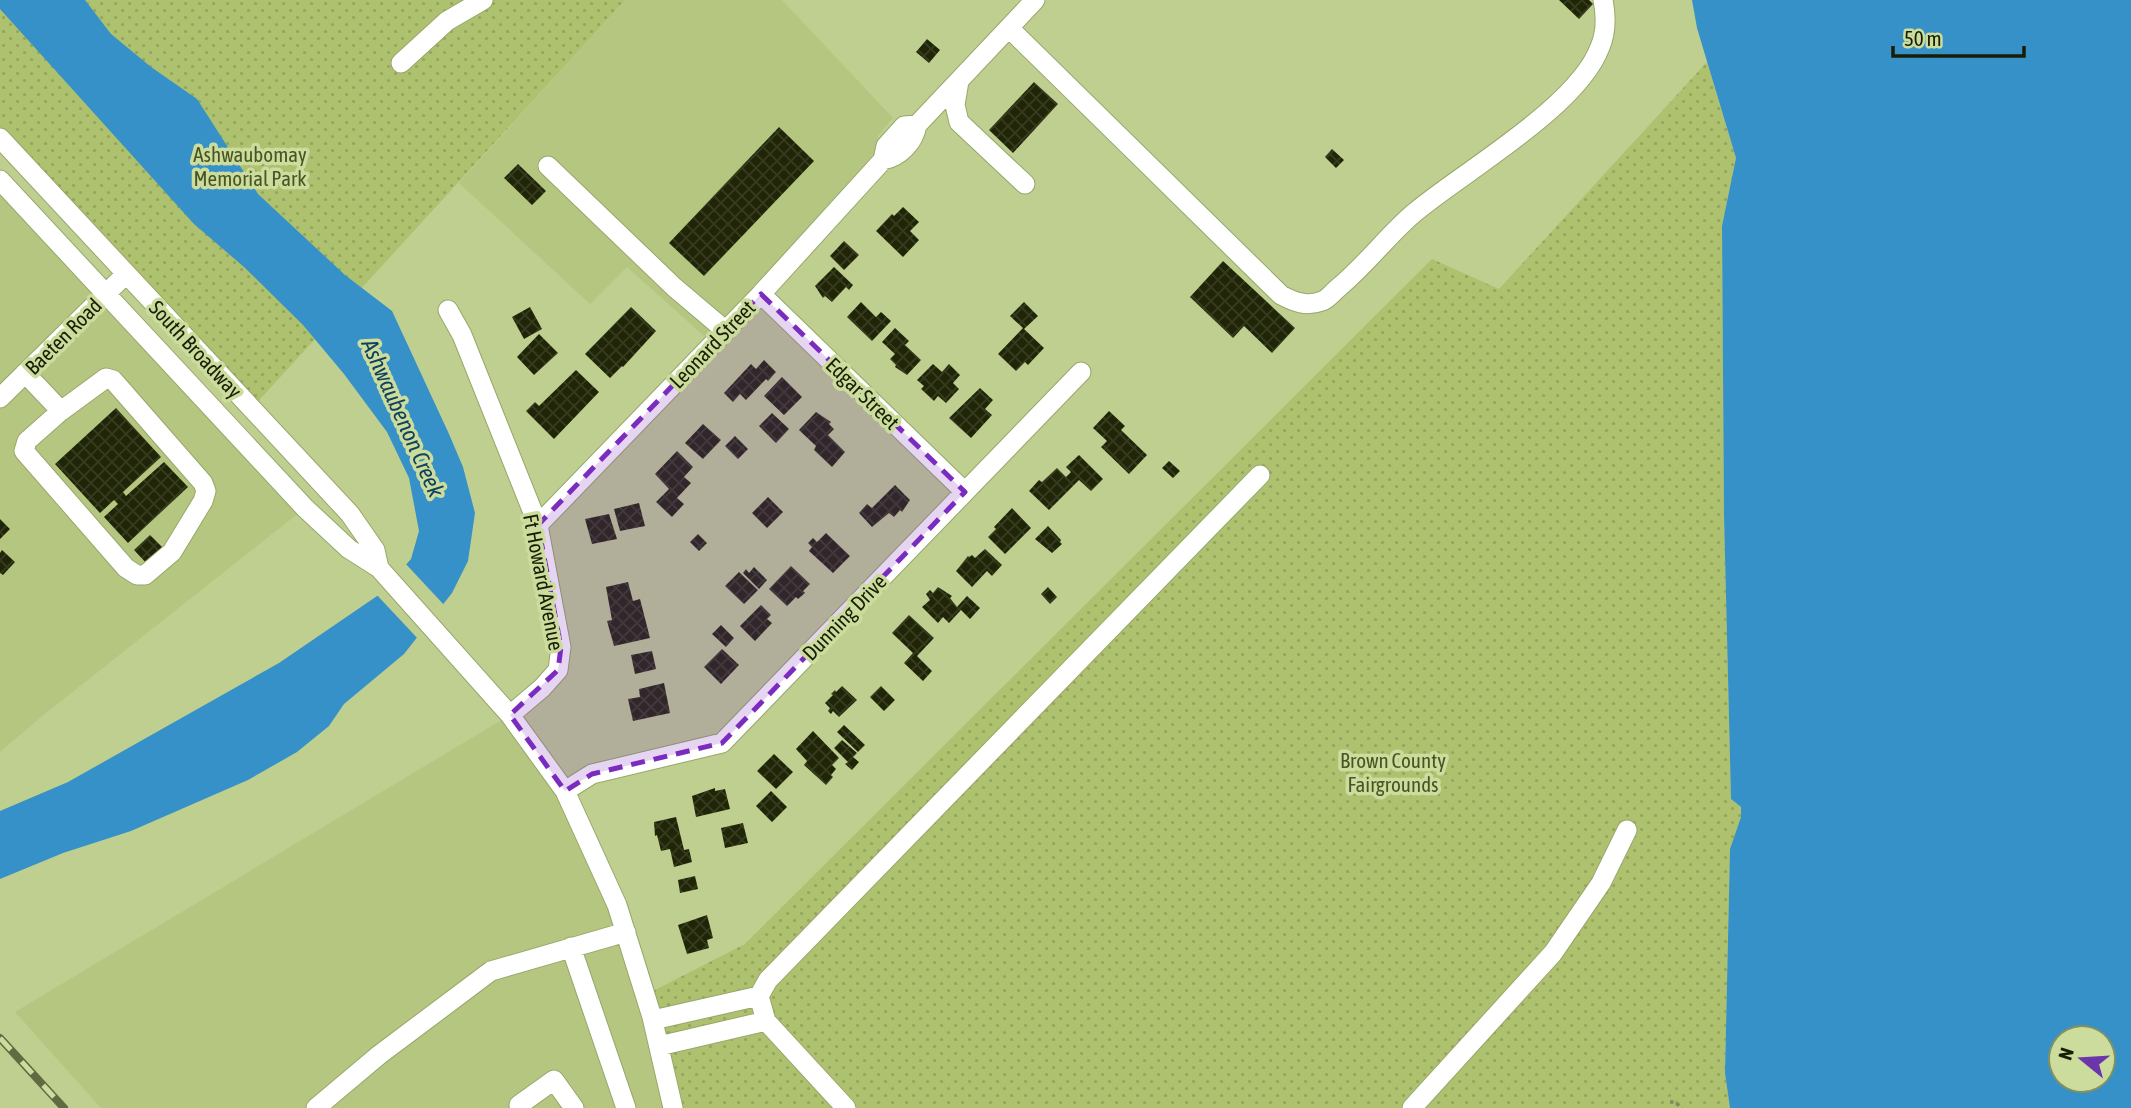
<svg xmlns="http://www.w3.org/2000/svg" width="2131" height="1108" font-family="'Asap Condensed',sans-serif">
<defs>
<pattern id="park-dots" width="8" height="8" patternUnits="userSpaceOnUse" patternTransform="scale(1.75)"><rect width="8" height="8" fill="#adc16e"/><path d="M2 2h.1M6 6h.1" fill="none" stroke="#94a55e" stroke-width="1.8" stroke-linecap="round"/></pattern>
<pattern id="building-cross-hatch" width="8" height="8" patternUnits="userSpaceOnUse" patternTransform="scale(1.75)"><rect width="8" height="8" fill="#1f2506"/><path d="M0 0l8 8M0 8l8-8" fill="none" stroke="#363c20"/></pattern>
</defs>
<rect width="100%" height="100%" fill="#bfcf90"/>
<!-- built -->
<path fill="#b4c680" d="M 625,0 L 782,0 L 893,118 L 877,137 L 891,156 L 713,344 L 627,267 L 590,304 L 459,183 Z
M 0,180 L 305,508 L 46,713 L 0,752 Z
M 510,715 L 565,791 L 617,905 L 673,1108 L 101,1108 L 15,1012 Z"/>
<!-- park -->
<path fill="url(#park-dots)" d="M 0,0 L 625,0 L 252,408 L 0,138 Z
M 1707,62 L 1736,158 L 1722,226 L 1724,515 L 1731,799 L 1741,807 L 1741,817 L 1730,849 L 1725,1073 L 1730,1108 L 673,1108 L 645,995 L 745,944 L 1432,259 L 1499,289 Z"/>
<!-- water -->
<path fill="#3691c8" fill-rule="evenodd" d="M 0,0 L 85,0 L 111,34 L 151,67 L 197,99 L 258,194 L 345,275 L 392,311 L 449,434 L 463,467 L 475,513 L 468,561 L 452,593 L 404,654 L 344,704 L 329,726 L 297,752 L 248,780 L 131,831 L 63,853 L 0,879 L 0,811 L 68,782 L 279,663 L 380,594 L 411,559 L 419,531 L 409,478 L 387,432 L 344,374 L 303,325 L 244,267 L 194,224 L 0,9 Z
M 1692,0 L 2131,0 L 2131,1108 L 1730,1108 L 1725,1073 L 1730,849 L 1741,817 L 1741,807 L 1731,799 L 1724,515 L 1722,226 L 1736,158 L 1697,28 ZM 2103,1038 L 2103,1080 L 2061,1080 L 2061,1038 Z"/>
<!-- pier -->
<path fill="#bfcf90" d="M 404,562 L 446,607 L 420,641 L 375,593 Z"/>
<!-- building -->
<path fill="url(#building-cross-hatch)" d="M 1559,0 L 1589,0 L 1593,4 L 1579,19 Z
M 927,39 L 940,50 L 929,63 L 916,52 Z
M 1034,82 L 1058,104 L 1013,153 L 989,130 Z
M 779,127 L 814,161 L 704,276 L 669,243 Z
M 1332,149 L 1344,160 L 1336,168 L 1325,157 Z
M 518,164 L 546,191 L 532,205 L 504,178 Z
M 903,207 L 919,222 L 910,231 L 919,240 L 903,257 L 876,231 L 892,214 L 894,216 Z
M 844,241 L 859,255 L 844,270 L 830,256 Z
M 1223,261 L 1295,328 L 1272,353 L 1244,326 L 1233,338 L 1190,297 Z
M 834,267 L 853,285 L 849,290 L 846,287 L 832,302 L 825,296 L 823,298 L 815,286 Z
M 861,302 L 876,317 L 881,312 L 891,321 L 872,341 L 847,317 Z
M 1024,302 L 1038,316 L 1024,329 L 1044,348 L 1028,365 L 1025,362 L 1016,371 L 998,354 L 1023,328 L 1010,316 Z
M 530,307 L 542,329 L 524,339 L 512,317 Z
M 631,307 L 656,331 L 623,367 L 622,366 L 610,378 L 585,354 Z
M 895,328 L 909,341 L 905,345 L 921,360 L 907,375 L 895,367 L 896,365 L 890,359 L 895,354 L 882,342 Z
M 539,334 L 558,353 L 534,375 L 517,357 Z
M 764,360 L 776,372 L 768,381 L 766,379 L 746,400 L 740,394 L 733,402 L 724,393 L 751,364 L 756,369 Z
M 933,364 L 942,372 L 949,364 L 960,375 L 953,383 L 959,389 L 946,403 L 938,396 L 934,401 L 921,389 L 924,386 L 917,380 Z
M 576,370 L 599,392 L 554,439 L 526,411 L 535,402 L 539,406 Z
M 782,377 L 802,397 L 784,415 L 764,396 Z
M 980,388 L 993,400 L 985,409 L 992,415 L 971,438 L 949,418 Z
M 116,408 L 161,457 L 123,492 L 126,496 L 164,462 L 188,487 L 128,543 L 104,517 L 118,504 L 114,500 L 100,513 L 55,464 Z
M 1109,411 L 1125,426 L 1121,430 L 1147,455 L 1129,474 L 1101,447 L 1107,441 L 1093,428 Z
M 816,412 L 831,422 L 829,424 L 834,429 L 828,435 L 845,452 L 832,467 L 814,450 L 816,446 L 799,430 Z
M 772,413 L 789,429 L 776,443 L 759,426 Z
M 703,424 L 721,440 L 703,459 L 685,443 Z
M 735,436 L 748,449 L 738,459 L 725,446 Z
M 677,451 L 693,467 L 684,477 L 691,483 L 677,498 L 684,504 L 672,517 L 656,502 L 669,489 L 655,474 Z
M 1079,455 L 1103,479 L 1091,491 L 1079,480 L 1049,510 L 1029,491 L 1039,480 L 1042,482 L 1057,468 L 1066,477 L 1071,472 L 1066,467 Z
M 1169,461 L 1180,471 L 1173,478 L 1162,468 Z
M 895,485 L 910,500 L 902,512 L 900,510 L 894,517 L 889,513 L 872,527 L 859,513 L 867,504 L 872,508 Z
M 768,497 L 783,512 L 767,528 L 752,513 Z
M 639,503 L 645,526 L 620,531 L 614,509 Z
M 1012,508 L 1031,528 L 1005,554 L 988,537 L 996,529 L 994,527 Z
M 609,514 L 617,539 L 592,544 L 585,519 Z
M 0,519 L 10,529 L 0,539 Z
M 1048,526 L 1061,540 L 1060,542 L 1062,544 L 1052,553 L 1035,539 Z
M 826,533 L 850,556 L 833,573 L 809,551 L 812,547 L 808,543 L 813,538 L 817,542 Z
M 698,534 L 707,543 L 699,551 L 690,542 Z
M 150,535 L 166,551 L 149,566 L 134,550 Z
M 985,549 L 1002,565 L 992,576 L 987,571 L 972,587 L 956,571 L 968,556 L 969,557 L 972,555 L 975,558 Z
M 2,550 L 15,562 L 3,575 L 0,573 L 0,553 Z
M 791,566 L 810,584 L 803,591 L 805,593 L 798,599 L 796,597 L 787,606 L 769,589 Z
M 754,567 L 767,580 L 759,589 L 743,573 L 746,569 L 749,573 Z
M 739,572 L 758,590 L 744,604 L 725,586 Z
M 628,582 L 633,601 L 640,599 L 650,638 L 614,646 L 607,621 L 612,620 L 606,587 Z
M 938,587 L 952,596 L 950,598 L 957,607 L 967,596 L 980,608 L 970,619 L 961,610 L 949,623 L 943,617 L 938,623 L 922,607 L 930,600 L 926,594 L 930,590 L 933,593 Z
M 1048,587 L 1057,597 L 1050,604 L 1041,594 Z
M 761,605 L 771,615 L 767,619 L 772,623 L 755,641 L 740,626 Z
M 909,615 L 934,638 L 917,656 L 932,671 L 923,681 L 904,663 L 913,653 L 892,633 Z
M 721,625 L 734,638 L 726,647 L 712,634 Z
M 722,649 L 739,665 L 721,684 L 704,667 Z
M 652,651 L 656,669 L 635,674 L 631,655 Z
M 664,683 L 670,713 L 633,721 L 628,699 L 640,697 L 639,689 Z
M 842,686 L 857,700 L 839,717 L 833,711 L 831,714 L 828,711 L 830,708 L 825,703 L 833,695 L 831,694 L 835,690 L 836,692 Z
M 881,686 L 895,700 L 884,711 L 870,697 Z
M 844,725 L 865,745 L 858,752 L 837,732 Z
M 813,731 L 839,758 L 832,765 L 836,769 L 831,775 L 833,777 L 826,785 L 804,765 L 807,761 L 796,749 Z
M 842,740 L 857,753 L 853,757 L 859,762 L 852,770 L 845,764 L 848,762 L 834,748 Z
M 774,754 L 793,772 L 776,789 L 757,771 Z
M 715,788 L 715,791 L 725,789 L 730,809 L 696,817 L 692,796 Z
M 771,791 L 787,807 L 772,822 L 756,806 Z
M 676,817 L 684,850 L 689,849 L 692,862 L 674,867 L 670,849 L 661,851 L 657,835 L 655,836 L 654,822 Z
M 743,823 L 748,843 L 725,848 L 721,828 Z
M 695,876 L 698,889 L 680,893 L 678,880 Z
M 707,915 L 713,938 L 707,940 L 709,948 L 687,954 L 678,925 Z"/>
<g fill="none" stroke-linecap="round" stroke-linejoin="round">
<defs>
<path id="minor" d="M 1009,28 L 1281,295 C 1294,302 1307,307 1322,301 C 1328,299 1333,292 1338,288 C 1366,265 1387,236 1414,213 C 1464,171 1578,107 1600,47 C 1606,33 1606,15 1603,0
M 401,63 L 447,21 L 483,0
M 959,81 L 955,105 L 959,122 L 1025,184
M 917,125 L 1035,0
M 0,138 L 350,514 L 375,550 L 379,568
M 548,166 L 674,287 L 726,331
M 0,180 L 305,508 L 349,549 L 379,568 L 510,715
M 761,294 L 965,492
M 448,310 L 462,335 L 538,525 L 561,647 L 558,670 L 542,688 L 510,715 L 565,791 L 617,905 L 652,1017 L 673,1108
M 25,373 L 61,411 L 106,378 L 113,380 L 203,483 L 206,491 L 203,501 L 172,552 L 145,575 L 137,575 L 126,568 L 24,451 L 27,441 L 61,411
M 0,398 L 126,274
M 538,525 L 761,294 L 883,160 L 886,146 L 904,126 L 917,125 C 914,142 900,157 883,160
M 565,791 L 592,774 L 722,743 L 1081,372
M 571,947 L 626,1108
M 653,1020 L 759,996
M 659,1046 L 766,1021
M 519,1105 L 554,1080 L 574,1108
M 316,1108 L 379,1055 L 491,971 L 626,932
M 846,1108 L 766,1021 L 759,996 L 768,980 L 1260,475
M 1412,1108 L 1553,953 L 1601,883 L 1627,830"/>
</defs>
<!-- minor casing -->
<use href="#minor" stroke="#98a76a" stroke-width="21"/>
<!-- path -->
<path stroke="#7f8b5b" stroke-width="3.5" stroke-dasharray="3.5 3.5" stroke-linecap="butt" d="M 1670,1102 L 1675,1102 L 1682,1108"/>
<!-- minor -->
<use href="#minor" stroke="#fff" stroke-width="19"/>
<defs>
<path id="rail" d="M 0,1038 L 64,1108"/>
</defs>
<!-- rail casing -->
<use href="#rail" stroke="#616b42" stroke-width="8"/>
<!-- rail -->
<use href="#rail" stroke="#cbdc9d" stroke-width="5" stroke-dasharray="16" stroke-linecap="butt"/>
</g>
<!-- marked area -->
<path fill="#7b2cbf" fill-opacity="0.2" stroke="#7b2cbf" stroke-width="5" stroke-dasharray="14 9" stroke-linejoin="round" d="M 761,294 L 965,492 L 722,743 L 592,774 L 565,791 L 510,715 L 558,670 L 561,647 L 538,525 Z"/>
<g text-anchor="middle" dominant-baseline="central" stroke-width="7" stroke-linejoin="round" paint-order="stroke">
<!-- park labels -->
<g font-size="21" fill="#495424" stroke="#cbdc9d">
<text x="250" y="154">Ashwaubomay<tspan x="250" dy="24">Memorial Park</tspan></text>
<text x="1393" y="760">Brown County<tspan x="1393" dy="24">Fairgrounds</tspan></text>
</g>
<!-- street labels -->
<g font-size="21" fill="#181e05" stroke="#cbdc9d">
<text transform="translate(63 336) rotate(-45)">Baeten Road</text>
<text transform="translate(712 344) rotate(-46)">Leonard Street</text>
<text transform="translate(196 349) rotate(47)">South Broadway</text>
<text transform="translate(863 393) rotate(44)">Edgar Street</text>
<text transform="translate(544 582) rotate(79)">Ft Howard Avenue</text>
<text transform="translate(844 617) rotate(-46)">Dunning Drive</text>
</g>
<!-- water labels -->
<g font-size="23" font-style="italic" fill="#10415e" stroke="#cbdc9d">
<text transform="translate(403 418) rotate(66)">Ashwaubenon Creek</text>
</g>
</g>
<!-- north arrow -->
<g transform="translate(2082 1059) rotate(288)"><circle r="33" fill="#cbdc9d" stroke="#839060" stroke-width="2"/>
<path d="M0-5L12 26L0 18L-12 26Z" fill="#6b36ac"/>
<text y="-10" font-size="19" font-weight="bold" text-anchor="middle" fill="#181e05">N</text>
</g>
<!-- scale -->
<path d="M1893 46v10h131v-10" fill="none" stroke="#181e05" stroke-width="3.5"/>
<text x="1904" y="46" font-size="21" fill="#181e05" stroke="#cbdc9d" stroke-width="5" paint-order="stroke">50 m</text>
</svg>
